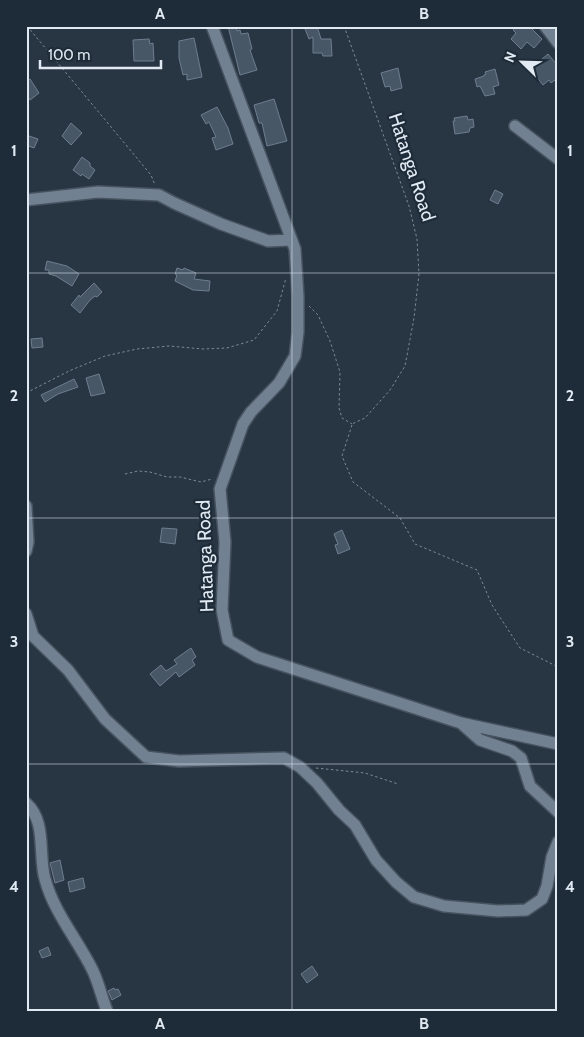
<svg xmlns="http://www.w3.org/2000/svg" width="584" height="1037" font-family="Cabin,sans-serif">
<rect width="100%" height="100%" fill="#283644"/>
<!-- building -->
<path fill="#485766" stroke="#6e7e8f" d="M 228,26 L 236,26 L 237,31 L 240,30 L 241,34 L 248,33 L 252,49 L 250,50 L 257,70 L 240,75 Z
M 304,26 L 317,26 L 321,39 L 331,39 L 332,56 L 323,56 L 322,53 L 313,53 L 313,37 L 309,39 Z
M 516,26 L 529,26 L 542,39 L 534,48 L 527,42 L 521,49 L 511,39 L 516,33 L 513,30 Z
M 194,38 L 202,77 L 187,80 L 187,74 L 183,75 L 179,58 L 179,41 Z
M 149,39 L 150,44 L 153,43 L 154,61 L 134,61 L 133,40 Z
M 548,54 L 558,66 L 558,78 L 551,83 L 549,80 L 543,85 L 530,69 Z
M 398,68 L 402,88 L 391,91 L 390,86 L 385,87 L 381,73 Z
M 495,69 L 499,85 L 493,87 L 495,94 L 485,96 L 480,86 L 477,87 L 475,79 L 484,76 L 484,75 L 486,74 L 485,72 Z
M 30,79 L 39,93 L 30,100 L 26,94 L 26,82 Z
M 274,99 L 287,141 L 267,146 L 262,123 L 259,123 L 254,105 Z
M 217,107 L 228,128 L 233,144 L 216,150 L 212,138 L 216,137 L 209,122 L 206,124 L 201,115 Z
M 467,116 L 468,120 L 473,119 L 474,127 L 470,128 L 469,132 L 455,134 L 453,121 L 455,121 L 454,118 Z
M 71,123 L 82,133 L 71,145 L 62,136 Z
M 29,136 L 38,139 L 34,148 L 26,145 Z
M 82,157 L 90,163 L 90,166 L 95,170 L 89,179 L 82,174 L 81,176 L 73,170 Z
M 495,190 L 503,194 L 498,204 L 490,200 Z
M 47,261 L 67,266 L 79,274 L 72,286 L 56,276 L 49,274 L 49,270 L 45,270 Z
M 177,268 L 183,270 L 184,268 L 196,273 L 194,279 L 210,281 L 209,291 L 193,290 L 175,281 L 177,275 L 175,274 Z
M 94,283 L 102,292 L 97,297 L 95,296 L 90,300 L 80,313 L 71,305 L 79,295 L 80,297 Z
M 42,338 L 43,347 L 32,348 L 31,339 Z
M 99,374 L 105,393 L 91,396 L 86,378 Z
M 74,379 L 78,387 L 58,394 L 45,402 L 41,395 Z
M 162,528 L 177,529 L 175,544 L 160,542 Z
M 342,530 L 350,549 L 338,554 L 335,545 L 338,544 L 334,534 Z
M 191,648 L 196,657 L 192,660 L 195,665 L 179,677 L 176,672 L 160,686 L 150,674 L 161,665 L 166,671 L 177,664 L 174,660 Z
M 60,860 L 64,880 L 55,883 L 50,863 Z
M 83,878 L 85,888 L 70,892 L 68,882 Z
M 48,947 L 51,955 L 42,958 L 39,951 Z
M 312,966 L 318,975 L 307,983 L 301,974 Z
M 114,988 L 115,990 L 118,989 L 121,995 L 112,1000 L 108,991 Z"/>
<g fill="none" stroke-linecap="round" stroke-linejoin="round">
<defs>
<path id="minor" d="M 212,26 L 295,249 L 298,296 L 298,332 L 295,356 L 279,383 L 251,412 L 243,424 L 220,489 L 225,542 L 222,610 L 228,640 L 257,657 L 461,723 L 558,744
M 545,26 L 558,43
M 515,126 L 558,159
M 26,200 L 98,192 L 159,195 L 174,203 L 221,224 L 268,241 L 291,240
M 26,506 L 28,542 L 26,551
M 26,614 L 33,636 L 68,670 L 105,719 L 146,757 L 179,761 L 284,758 L 300,767 L 317,783 L 339,810 L 355,825 L 376,860 L 396,882 L 414,897 L 444,906 L 498,911 L 526,910 L 542,899 L 547,886 L 552,857 L 558,842
M 463,725 L 480,740 L 512,751 L 521,758 L 530,786 L 558,812
M 26,803 C 47,821 38,855 45,879 C 54,913 78,940 93,971 C 99,984 102,998 107,1011"/>
</defs>
<!-- minor casing -->
<use href="#minor" stroke="#46525e" stroke-width="14"/>
<!-- path -->
<path stroke="#7d8995" stroke-width="1" stroke-dasharray="2.5 2.5" stroke-linecap="butt" d="M 27,26 L 151,175 L 155,185
M 344,26 L 409,206 L 417,239 L 419,274 L 414,318 L 405,366 L 390,390 L 365,418 L 352,424
M 309,306 L 318,315 L 330,341 L 340,372 L 339,408 L 342,418 L 352,424
M 26,393 L 69,371 L 105,356 L 137,349 L 169,346 L 203,349 L 227,348 L 254,340 L 277,311 L 286,278
M 352,425 L 342,456 L 353,482 L 400,518 L 415,544 L 477,570 L 492,605 L 520,648 L 558,667
M 125,474 L 138,471 L 150,472 L 167,477 L 180,477 L 201,482 L 212,479
M 316,768 L 365,773 L 398,784"/>
<!-- minor -->
<use href="#minor" stroke="#718192" stroke-width="11"/>
</g>
<!-- grid -->
<path fill="none" stroke="#e1eaf3" stroke-width="1" stroke-opacity="0.55" d="M 292,26 L 292,1011M 26,273 L 558,273M 26,518 L 558,518M 26,764 L 558,764"/>
<g text-anchor="middle" dominant-baseline="central" stroke-width="4.5" stroke-linejoin="round" paint-order="stroke">
<!-- street labels -->
<g font-size="19" fill="#e1eaf3" stroke="#1e2c39">
<text transform="translate(412 167) rotate(72)">Hatanga Road</text>
<text transform="translate(205 556) rotate(-92)">Hatanga Road</text>
</g>
</g>
<!-- border -->
<rect width="584" height="1037" fill="none" stroke="#1e2c39" stroke-width="55"/>
<!-- north arrow -->
<g transform="translate(522 62) rotate(293)" stroke="#1e2c39" stroke-width="4" paint-order="stroke">
<path d="M0-4L9 19L0 12L-9 19Z" fill="#e1eaf3"/>
<text y="-8" font-size="14" font-weight="bold" text-anchor="middle" fill="#e1eaf3">N</text>
</g>
<!-- scale -->
<path d="M40 60v8h121v-8" fill="none" stroke="#e1eaf3" stroke-width="2.5"/>
<text x="48" y="60" font-size="15" fill="#e1eaf3" stroke="#1e2c39" stroke-width="4" paint-order="stroke">100 m</text>
<rect x="28" y="28" width="528" height="982" fill="none" stroke="#e1eaf3" stroke-width="2"/>
<g font-size="16" text-anchor="middle" font-weight="bold" fill="#e1eaf3">
<text x="160" y="19">A</text>
<text x="424" y="19">B</text>
<text x="14" y="156">1</text>
<text x="570" y="156">1</text>
<text x="14" y="401">2</text>
<text x="570" y="401">2</text>
<text x="14" y="647">3</text>
<text x="570" y="647">3</text>
<text x="14" y="892">4</text>
<text x="570" y="892">4</text>
<text x="160" y="1029">A</text>
<text x="424" y="1029">B</text>
</g>
</svg>
